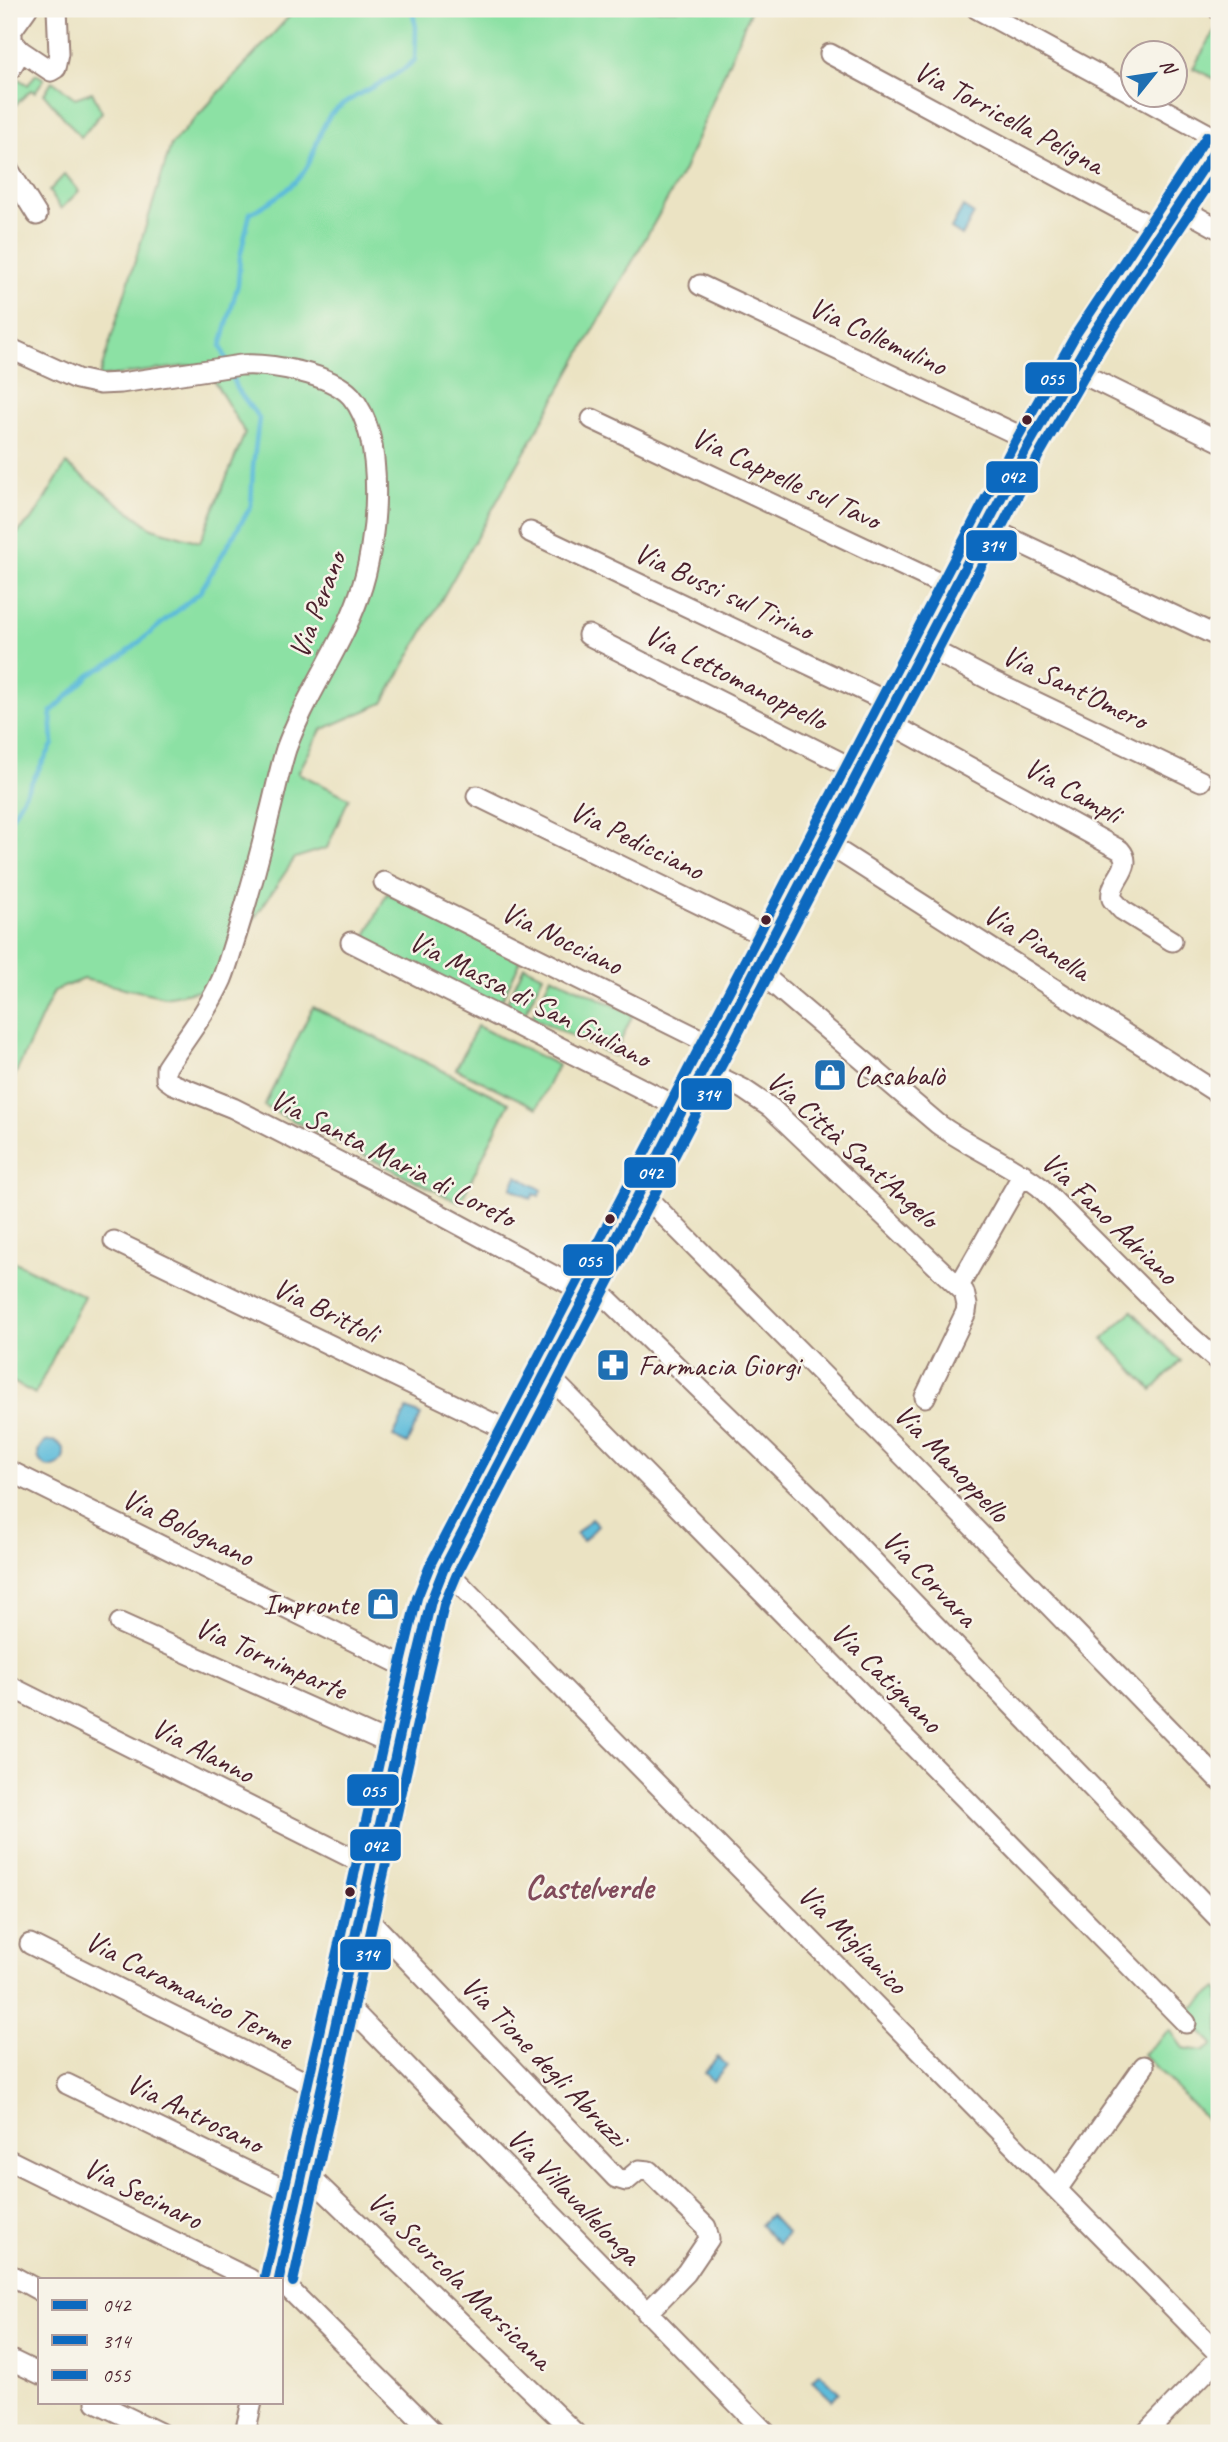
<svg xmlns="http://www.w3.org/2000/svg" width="1228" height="2442" font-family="Caveat,sans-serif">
<rect width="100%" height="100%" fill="#f7f3e8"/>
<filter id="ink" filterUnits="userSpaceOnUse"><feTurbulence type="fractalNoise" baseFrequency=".0143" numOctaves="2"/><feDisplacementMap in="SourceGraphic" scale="14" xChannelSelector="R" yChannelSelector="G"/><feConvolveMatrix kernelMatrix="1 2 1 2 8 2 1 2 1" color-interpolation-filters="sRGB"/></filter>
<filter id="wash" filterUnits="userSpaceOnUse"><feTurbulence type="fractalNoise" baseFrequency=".00686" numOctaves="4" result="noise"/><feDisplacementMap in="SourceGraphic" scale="28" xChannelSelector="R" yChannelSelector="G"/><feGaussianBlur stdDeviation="1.57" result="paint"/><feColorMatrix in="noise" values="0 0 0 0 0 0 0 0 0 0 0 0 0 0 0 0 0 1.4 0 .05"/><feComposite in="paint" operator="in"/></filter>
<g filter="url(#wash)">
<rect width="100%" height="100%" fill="#ebe3c3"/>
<!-- green -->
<path fill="#8ce1a4" stroke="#6b8068" stroke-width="2" d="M 296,9 L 751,9 L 684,170 L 383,703 L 321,730 L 298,773 L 349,798 L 327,848 L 295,858 L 207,989 L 165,997 L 83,979 L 54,991 L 9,1088 L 9,541 L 34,517 L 66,464 L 152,528 L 200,542 L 245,433 L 204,364 L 99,377 L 171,145 Z
M 1219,24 L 1219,81 L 1193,68 Z
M 36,74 L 44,79 L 35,92 L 31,90 L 9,111 L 9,91 L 17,78 L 28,85 Z
M 52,81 L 75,98 L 92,92 L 102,112 L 81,138 L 44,94 Z
M 65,174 L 79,191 L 61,209 L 49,191 Z
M 387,893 L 521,960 L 498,1008 L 363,942 Z
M 524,966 L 543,975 L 524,1015 L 505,1006 Z
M 551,976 L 633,1014 L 614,1056 L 532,1017 Z
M 313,1007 L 509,1103 L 460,1203 L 264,1106 Z
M 477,1026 L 558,1065 L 537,1108 L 456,1069 Z
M 9,1259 L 84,1296 L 35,1394 L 9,1380 Z
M 1132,1311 L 1181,1361 L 1152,1390 L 1103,1339 Z
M 1217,1988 L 1219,1990 L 1219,2132 L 1143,2054 L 1170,2030 L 1183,2048 L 1203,2051 L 1213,2044 L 1184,2015 Z"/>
<!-- water -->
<path fill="#5cbbda" stroke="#536d82" stroke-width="2" d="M 963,207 L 974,214 L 962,236 L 951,229 Z
M 517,1176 L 542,1190 L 539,1196 L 534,1194 L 531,1199 L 511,1188 Z
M 407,1409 L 421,1415 L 407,1444 L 393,1437 Z
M38 1454a13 13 0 1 1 26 0a13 13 0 1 1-26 0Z
M 591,1519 L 598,1526 L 583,1541 L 576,1534 Z
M 718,2057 L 727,2065 L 713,2081 L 704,2073 Z
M 770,2215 L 788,2234 L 778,2244 L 760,2225 Z
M 820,2373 L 839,2392 L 832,2400 L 812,2381 Z"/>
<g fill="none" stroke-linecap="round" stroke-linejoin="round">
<!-- stream -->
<path stroke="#5cbbda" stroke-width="4.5" d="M 227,362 L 221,346 L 238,284 L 240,257 L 250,213 C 269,203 298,185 308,165 C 315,151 322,122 333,112 C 358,90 390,83 415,60 L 416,27 L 412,9
M 9,822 L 53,744 L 51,712 L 90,675 L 121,657 L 200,592 L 251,506 L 253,466 L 259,418 L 236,388 L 231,373"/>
</g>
</g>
<g filter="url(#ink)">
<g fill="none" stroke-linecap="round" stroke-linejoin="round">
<defs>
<path id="minor" d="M 27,9 L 12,30 L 12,41 L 21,51 L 51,71 L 56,68 L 59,53 L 57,9
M 977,9 L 1134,94
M 1218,9 L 1219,10
M 830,54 L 1160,231
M 9,71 L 21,51
M 1135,94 L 1219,140
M 9,170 L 37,215
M 1177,206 L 1219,229
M 700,285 L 1031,441
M 9,348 L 77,379 L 100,384 L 121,383 L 241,365 C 270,363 331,374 351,396 C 388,439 377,547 359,596 C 340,650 305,696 286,749 C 279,771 275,794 269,816 C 260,855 249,895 237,933 C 232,948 228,964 222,979 C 208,1010 185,1039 166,1068 L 166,1079 L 173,1084 L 233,1108 L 404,1195 L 586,1293
M 1072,369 L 1219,441
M 592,419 L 954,590
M 987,527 L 1219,637
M 530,532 L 892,704
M 588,635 L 858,771
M 923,645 L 990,680 L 1201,781
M 884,720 L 1120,850 C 1136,868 1108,880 1112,899 L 1122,910 L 1172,941
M 477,796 L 771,939
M 823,841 L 1219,1094
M 384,882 L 714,1046
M 351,942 L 682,1109
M 756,969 L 938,1124 C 971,1148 1008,1162 1040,1187 L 1179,1326 L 1219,1362
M 703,1069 L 743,1089 L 771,1108 L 964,1292 L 967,1305 L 966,1312 L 925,1397
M 639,1190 L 937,1490 L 1219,1780
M 114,1241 L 513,1433
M 591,1283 L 814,1500 L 1219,1919
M 959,1286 L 1023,1174
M 545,1372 L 1186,2023
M 12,1472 L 414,1671
M 444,1568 L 1219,2354
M 120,1623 L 397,1747
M 9,1686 L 370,1867
M 361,1911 L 616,2178 L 626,2181 L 639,2170 L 649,2171 L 706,2227 L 709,2239 L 686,2273 L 647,2313
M 30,1944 L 321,2090
M 341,1999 L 766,2433
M 67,2084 L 298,2196
M 9,2160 L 250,2279
M 303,2170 L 575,2433
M 1058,2188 L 1144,2066
M 9,2274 L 40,2291
M 279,2279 L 414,1671 L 431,1601 L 444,1568 L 1027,448 L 1088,342 L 1219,144
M 282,2282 L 434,2433
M 9,2359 L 40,2374
M 96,2402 L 160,2433
M 245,2433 L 252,2402
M 1146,2433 L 1219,2358"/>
</defs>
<!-- minor casing -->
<use href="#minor" stroke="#9a8177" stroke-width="23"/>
<!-- minor -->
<use href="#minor" stroke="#fff" stroke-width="19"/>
<defs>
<path id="bus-1" d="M 279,2279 L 414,1671 L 431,1601 L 444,1568 L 1027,448 L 1088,342 L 1219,144"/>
<path id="bus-2" d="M 293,2282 L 428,1674 L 444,1605 L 457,1574 L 1039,455 L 1100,349 L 1219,169"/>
<path id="bus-3" d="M 265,2276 L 400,1668 L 417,1598 L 431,1563 L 1015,442 L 1076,334 L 1207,136"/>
</defs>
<!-- bus-1 casing -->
<use href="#bus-1" stroke="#f7f3e8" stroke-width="16"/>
<!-- bus-2 casing -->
<use href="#bus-2" stroke="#f7f3e8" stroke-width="16"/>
<!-- bus-3 casing -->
<use href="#bus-3" stroke="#f7f3e8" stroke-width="16"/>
<!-- bus-1 -->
<use href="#bus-1" stroke="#0c69bf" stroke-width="10"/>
<!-- bus-2 -->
<use href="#bus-2" stroke="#0c69bf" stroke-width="10"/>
<!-- bus-3 -->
<use href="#bus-3" stroke="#0c69bf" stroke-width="10"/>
</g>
</g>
<!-- icons -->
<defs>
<symbol id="shop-square" viewBox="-11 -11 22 22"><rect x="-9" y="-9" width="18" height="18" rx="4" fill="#1f6fb2" stroke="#f7f3e8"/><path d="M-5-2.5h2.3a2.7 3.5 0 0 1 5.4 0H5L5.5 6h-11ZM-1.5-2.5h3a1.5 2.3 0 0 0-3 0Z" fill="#fff"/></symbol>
<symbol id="pharmacy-square" viewBox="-11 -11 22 22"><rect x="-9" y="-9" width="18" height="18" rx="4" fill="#1f6fb2" stroke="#f7f3e8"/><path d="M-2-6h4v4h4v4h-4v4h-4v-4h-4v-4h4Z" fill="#fff"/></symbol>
</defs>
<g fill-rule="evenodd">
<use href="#shop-square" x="811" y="1056" width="38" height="38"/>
<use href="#pharmacy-square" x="594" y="1346" width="38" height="38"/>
<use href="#shop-square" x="364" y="1585" width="38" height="38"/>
</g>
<!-- markers -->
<g fill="#4a1f2b" stroke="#f7f3e8" stroke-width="2.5">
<circle cx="1027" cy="420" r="6"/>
<circle cx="766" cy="920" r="6"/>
<circle cx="610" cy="1219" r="6"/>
<circle cx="350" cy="1892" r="6"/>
</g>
<g text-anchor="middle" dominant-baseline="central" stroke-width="5" stroke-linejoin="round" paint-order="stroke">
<!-- street labels -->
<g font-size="30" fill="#4a1f2b" stroke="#f7f3e8">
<text transform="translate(1009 117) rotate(28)">Via Torricella Peligna</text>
<text transform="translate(878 336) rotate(25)">Via Collemulino</text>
<text transform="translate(786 478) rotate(25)">Via Cappelle sul Tavo</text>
<text transform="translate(724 591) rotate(25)">Via Bussi sul Tirino</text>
<text transform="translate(317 605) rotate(-69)">Via Perano</text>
<text transform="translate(736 677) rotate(27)">Via Lettomanoppello</text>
<text transform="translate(1075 687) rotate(26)">Via Sant'Omero</text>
<text transform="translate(1073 790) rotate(29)">Via Campli</text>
<text transform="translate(637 840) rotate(26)">Via Pedicciano</text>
<text transform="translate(562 938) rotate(26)">Via Nocciano</text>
<text transform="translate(1037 942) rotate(32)">Via Pianella</text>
<text transform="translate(530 999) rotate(27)">Via Massa di San Giuliano</text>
<text transform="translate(853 1149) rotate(42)">Via Città Sant'Angelo</text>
<text transform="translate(393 1158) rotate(27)">Via Santa Maria di Loreto</text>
<text transform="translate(1110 1218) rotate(44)">Via Fano Adriano</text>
<text transform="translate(326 1310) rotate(26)">Via Brittoli</text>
<text transform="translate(952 1463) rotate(46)">Via Manoppello</text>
<text transform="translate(188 1527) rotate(26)">Via Bolognano</text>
<text transform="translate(930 1578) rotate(46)">Via Corvara</text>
<text transform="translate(271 1658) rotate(24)">Via Tornimparte</text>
<text transform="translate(887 1677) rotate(45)">Via Catignano</text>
<text transform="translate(203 1750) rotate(27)">Via Alanno</text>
<text transform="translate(853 1939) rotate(45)">Via Miglianico</text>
<text transform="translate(189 1990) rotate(27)">Via Caramanico Terme</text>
<text transform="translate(545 2061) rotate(46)">Via Tione degli Abruzzi</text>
<text transform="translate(195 2113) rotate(26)">Via Antrosano</text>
<text transform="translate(143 2193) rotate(26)">Via Secinaro</text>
<text transform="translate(574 2196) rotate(46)">Via Villavallelonga</text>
<text transform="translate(460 2280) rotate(44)">Via Scurcola Marsicana</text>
</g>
<!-- poi labels -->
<g font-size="30" fill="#4a1f2b" stroke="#f7f3e8" text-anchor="start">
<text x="854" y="1075">Casabalò</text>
<text x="638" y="1365">Farmacia Giorgi</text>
<text x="358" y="1604" text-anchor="end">Impronte</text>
</g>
<!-- quarter labels -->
<g font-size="33" font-weight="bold" fill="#814b5a" stroke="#f7f3e8">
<text x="589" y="1887">Castelverde</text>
</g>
</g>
<g stroke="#f7f3e8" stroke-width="2.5">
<rect x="1024" y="361" width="54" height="34" rx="7" fill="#0c69bf"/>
<rect x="985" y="460" width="54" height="34" rx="7" fill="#0c69bf"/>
<rect x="965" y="529" width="53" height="33" rx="7" fill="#0c69bf"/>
<rect x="680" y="1077" width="53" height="34" rx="7" fill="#0c69bf"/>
<rect x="623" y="1156" width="54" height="33" rx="7" fill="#0c69bf"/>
<rect x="562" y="1243" width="53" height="34" rx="7" fill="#0c69bf"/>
<rect x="346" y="1773" width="54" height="34" rx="7" fill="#0c69bf"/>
<rect x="349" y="1828" width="53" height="34" rx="7" fill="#0c69bf"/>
<rect x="339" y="1938" width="53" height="33" rx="7" fill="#0c69bf"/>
</g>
<g font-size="19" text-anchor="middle" font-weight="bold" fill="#fff">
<text x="1051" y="385">055</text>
<text x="1012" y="483">042</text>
<text x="992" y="552">314</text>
<text x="707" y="1101">314</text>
<text x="650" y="1179">042</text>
<text x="589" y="1267">055</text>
<text x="373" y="1797">055</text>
<text x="375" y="1852">042</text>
<text x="366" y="1961">314</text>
</g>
<!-- margin -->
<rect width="1228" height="2442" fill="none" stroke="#f7f3e8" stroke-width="35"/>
<!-- legend -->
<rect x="38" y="2278" width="245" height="126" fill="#f7f3e8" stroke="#b29e9c" stroke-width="2"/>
<rect x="52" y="2300" width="35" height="10" fill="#0c69bf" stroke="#b29e9c" stroke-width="2"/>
<text x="102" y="2312" font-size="21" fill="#4a1f2b">042</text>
<rect x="52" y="2335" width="35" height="10" fill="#0c69bf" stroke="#b29e9c" stroke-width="2"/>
<text x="102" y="2348" font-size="21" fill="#4a1f2b">314</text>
<rect x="52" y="2370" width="35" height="10" fill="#0c69bf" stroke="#b29e9c" stroke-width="2"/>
<text x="102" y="2382" font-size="21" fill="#4a1f2b">055</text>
<!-- north arrow -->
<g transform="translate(1154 74) rotate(60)"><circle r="33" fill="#f7f3e8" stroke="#b29e9c" stroke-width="2"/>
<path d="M0-5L12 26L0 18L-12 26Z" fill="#1f6fb2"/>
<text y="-10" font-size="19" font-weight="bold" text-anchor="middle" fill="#4a1f2b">N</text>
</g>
</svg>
